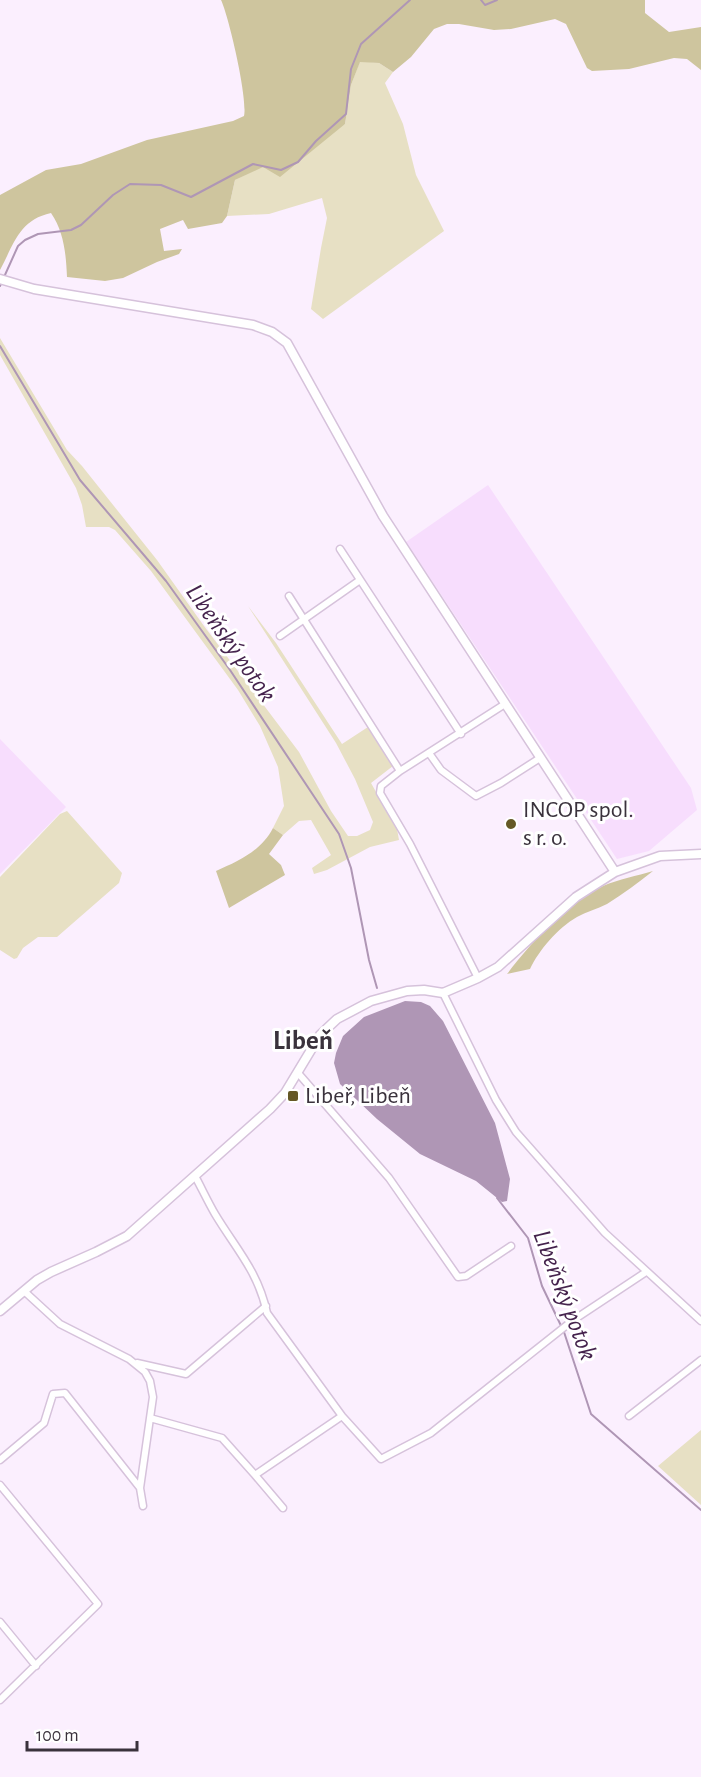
<svg xmlns="http://www.w3.org/2000/svg" width="701" height="1777" font-family="'Alegreya Sans',sans-serif">
<rect width="100%" height="100%" fill="#fbeffe"/>
<!-- built -->
<path fill="#f7ddfd" d="M 488,485 L 691,788 L 697,810 L 649,851 L 617,859 L 406,542 Z
M 0,739 L 66,807 L 0,874 Z"/>
<!-- green -->
<path fill="#e7e0c4" d="M 360,61 L 379,63 L 393,72 L 385,83 L 403,124 L 416,175 L 444,231 L 323,319 L 311,309 L 321,248 L 327,218 L 322,198 L 269,214 L 227,216 L 235,180 L 345,124 L 351,85 Z
M 0,338 L 67,450 L 82,466 L 157,560 L 204,626 L 299,752 L 331,811 L 348,836 L 357,836 L 370,830 L 373,822 L 355,779 L 336,743 L 248,606 L 276,643 L 342,744 L 368,727 L 393,766 L 371,783 L 397,829 L 399,840 L 370,847 L 327,870 L 314,874 L 312,868 L 331,855 L 311,820 L 299,821 L 283,835 L 273,828 L 284,806 L 278,767 L 260,726 L 238,690 L 151,571 L 115,530 L 109,527 L 86,527 L 82,505 L 76,488 L 0,355 Z
M 67,811 L 122,873 L 119,883 L 57,937 L 38,937 L 23,948 L 17,958 L 14,959 L 0,950 L 0,877 L 60,814 Z
M 701,1430 L 701,1505 L 658,1466 Z"/>
<!-- forest -->
<path fill="#cec59e" d="M 221,0 L 645,0 L 645,13 L 669,32 L 701,27 L 701,70 L 687,59 L 674,58 L 629,69 L 592,71 L 587,68 L 566,24 L 555,19 L 511,29 L 494,30 L 459,24 L 447,24 L 434,29 L 411,57 L 393,72 L 379,63 L 360,62 L 351,85 L 345,124 L 280,177 L 263,167 L 235,180 L 227,216 L 222,223 L 188,229 L 183,220 L 160,229 L 164,251 L 182,249 L 179,254 L 157,262 L 123,278 L 105,281 L 67,277 C 66,254 64,232 51,213 C 19,220 14,244 0,270 L 0,195 L 46,170 L 81,164 L 147,140 L 233,121 L 244,116 C 248,99 229,17 221,0 Z
M 273,828 L 283,835 L 269,854 L 281,865 L 285,875 L 229,908 L 216,871 C 239,861 261,851 273,828 Z
M 653,871 C 638,883 623,894 607,904 C 597,909 586,912 577,917 C 558,928 539,950 530,969 L 507,974 C 531,943 566,903 603,886 C 619,879 637,876 653,871 Z"/>
<!-- water -->
<path fill="#af96b5" d="M 405,1001 L 421,1002 L 430,1006 L 443,1021 L 495,1123 L 510,1179 L 507,1201 L 502,1202 L 476,1181 L 420,1154 L 377,1119 L 340,1084 L 334,1063 L 336,1053 L 343,1036 L 364,1017 Z"/>
<g fill="none" stroke-linecap="round" stroke-linejoin="round">
<!-- stream -->
<path stroke="#af96b5" stroke-width="2" d="M 481,0 L 485,5 L 497,0
M 0,286 L 18,246 L 25,240 L 38,234 L 71,230 L 81,225 L 113,195 L 130,184 L 161,185 L 191,197 L 253,164 L 281,170 L 298,162 L 316,141 L 346,114 L 351,69 L 361,44 L 410,0
M 0,346 L 80,480 L 166,581 L 230,670 L 339,834 L 351,868 L 369,960 L 377,988
M 497,1198 L 528,1238 L 542,1286 L 564,1332 L 591,1414 L 701,1510"/>
<defs>
<path id="minor" d="M 340,549 L 461,734
M 289,596 L 400,771
M 280,636 L 360,580
M 429,753 L 441,770 L 476,796 L 501,783 L 540,758
M 478,978 L 410,844 L 380,793 L 381,786 L 400,771 L 505,704
M 443,993 L 496,1100 L 516,1132 L 605,1233 L 701,1321
M 298,1073 L 389,1178 L 458,1277 L 466,1276 L 511,1246
M 195,1176 C 202,1189 208,1202 215,1214 C 236,1249 258,1271 267,1313 L 342,1416 L 381,1459 L 431,1433 L 572,1321 L 646,1272
M 24,1291 L 60,1324 L 129,1359 L 145,1372 L 150,1381 L 153,1397 L 140,1488 L 143,1506
M 137,1363 L 186,1374 L 266,1306
M 629,1416 L 701,1360
M 150,1418 L 222,1438 L 255,1475 L 342,1416
M 0,1460 L 44,1423 L 53,1394 L 65,1393 L 140,1488
M 255,1475 L 283,1508
M 0,1485 L 98,1604 L 0,1700
M 0,1622 L 36,1666"/>
<path id="tertiary" d="M 0,279 L 34,289 L 253,325 L 272,332 L 287,343 L 383,516 L 615,872
M 0,1311 L 37,1280 L 51,1272 L 96,1252 L 127,1236 L 270,1109 L 285,1093 L 320,1035 L 337,1019 L 371,1001 L 407,991 L 424,990 L 443,993 L 478,978 L 498,967 L 576,897 L 615,872 L 660,856 L 701,854"/>
</defs>
<!-- minor casing -->
<use href="#minor" stroke="#d6c2db" stroke-width="9"/>
<!-- tertiary casing -->
<use href="#tertiary" stroke="#d6c2db" stroke-width="11"/>
<!-- minor -->
<use href="#minor" stroke="#fff" stroke-width="6"/>
<!-- tertiary -->
<use href="#tertiary" stroke="#fff" stroke-width="8"/>
</g>
<!-- markers -->
<g fill="#655926" stroke="#fff" stroke-width="2">
<circle cx="511" cy="824" r="6"/>
<rect x="287" y="1090" width="12" height="12" rx="3"/>
</g>
<g text-anchor="middle" dominant-baseline="central" stroke-width="6" stroke-linejoin="round" paint-order="stroke">
<!-- poi labels -->
<g font-size="24" fill="#3a323c" stroke="#fff" text-anchor="start">
<text x="523" y="810">INCOP spol.<tspan x="523" dy="28">s r. o.</tspan></text>
<text x="305" y="1096">Libeř, Libeň</text>
</g>
<!-- water labels -->
<g font-size="26" font-style="italic" fill="#45234d" stroke="#fff">
<text transform="translate(231 643) rotate(55)">Libeňský potok</text>
<text transform="translate(565 1295) rotate(69)">Libeňský potok</text>
</g>
<!-- quarter labels -->
<g font-size="27" font-weight="bold" fill="#3a323c" stroke="#fff">
<text x="303" y="1040">Libeň</text>
</g>
</g>
<!-- scale -->
<path d="M27 1741v9h110v-9" fill="none" stroke="#3a323c" stroke-width="3"/>
<text x="36" y="1741" font-size="18" fill="#3a323c" stroke="#ffffff" stroke-width="4.5" paint-order="stroke">100 m</text>
</svg>
